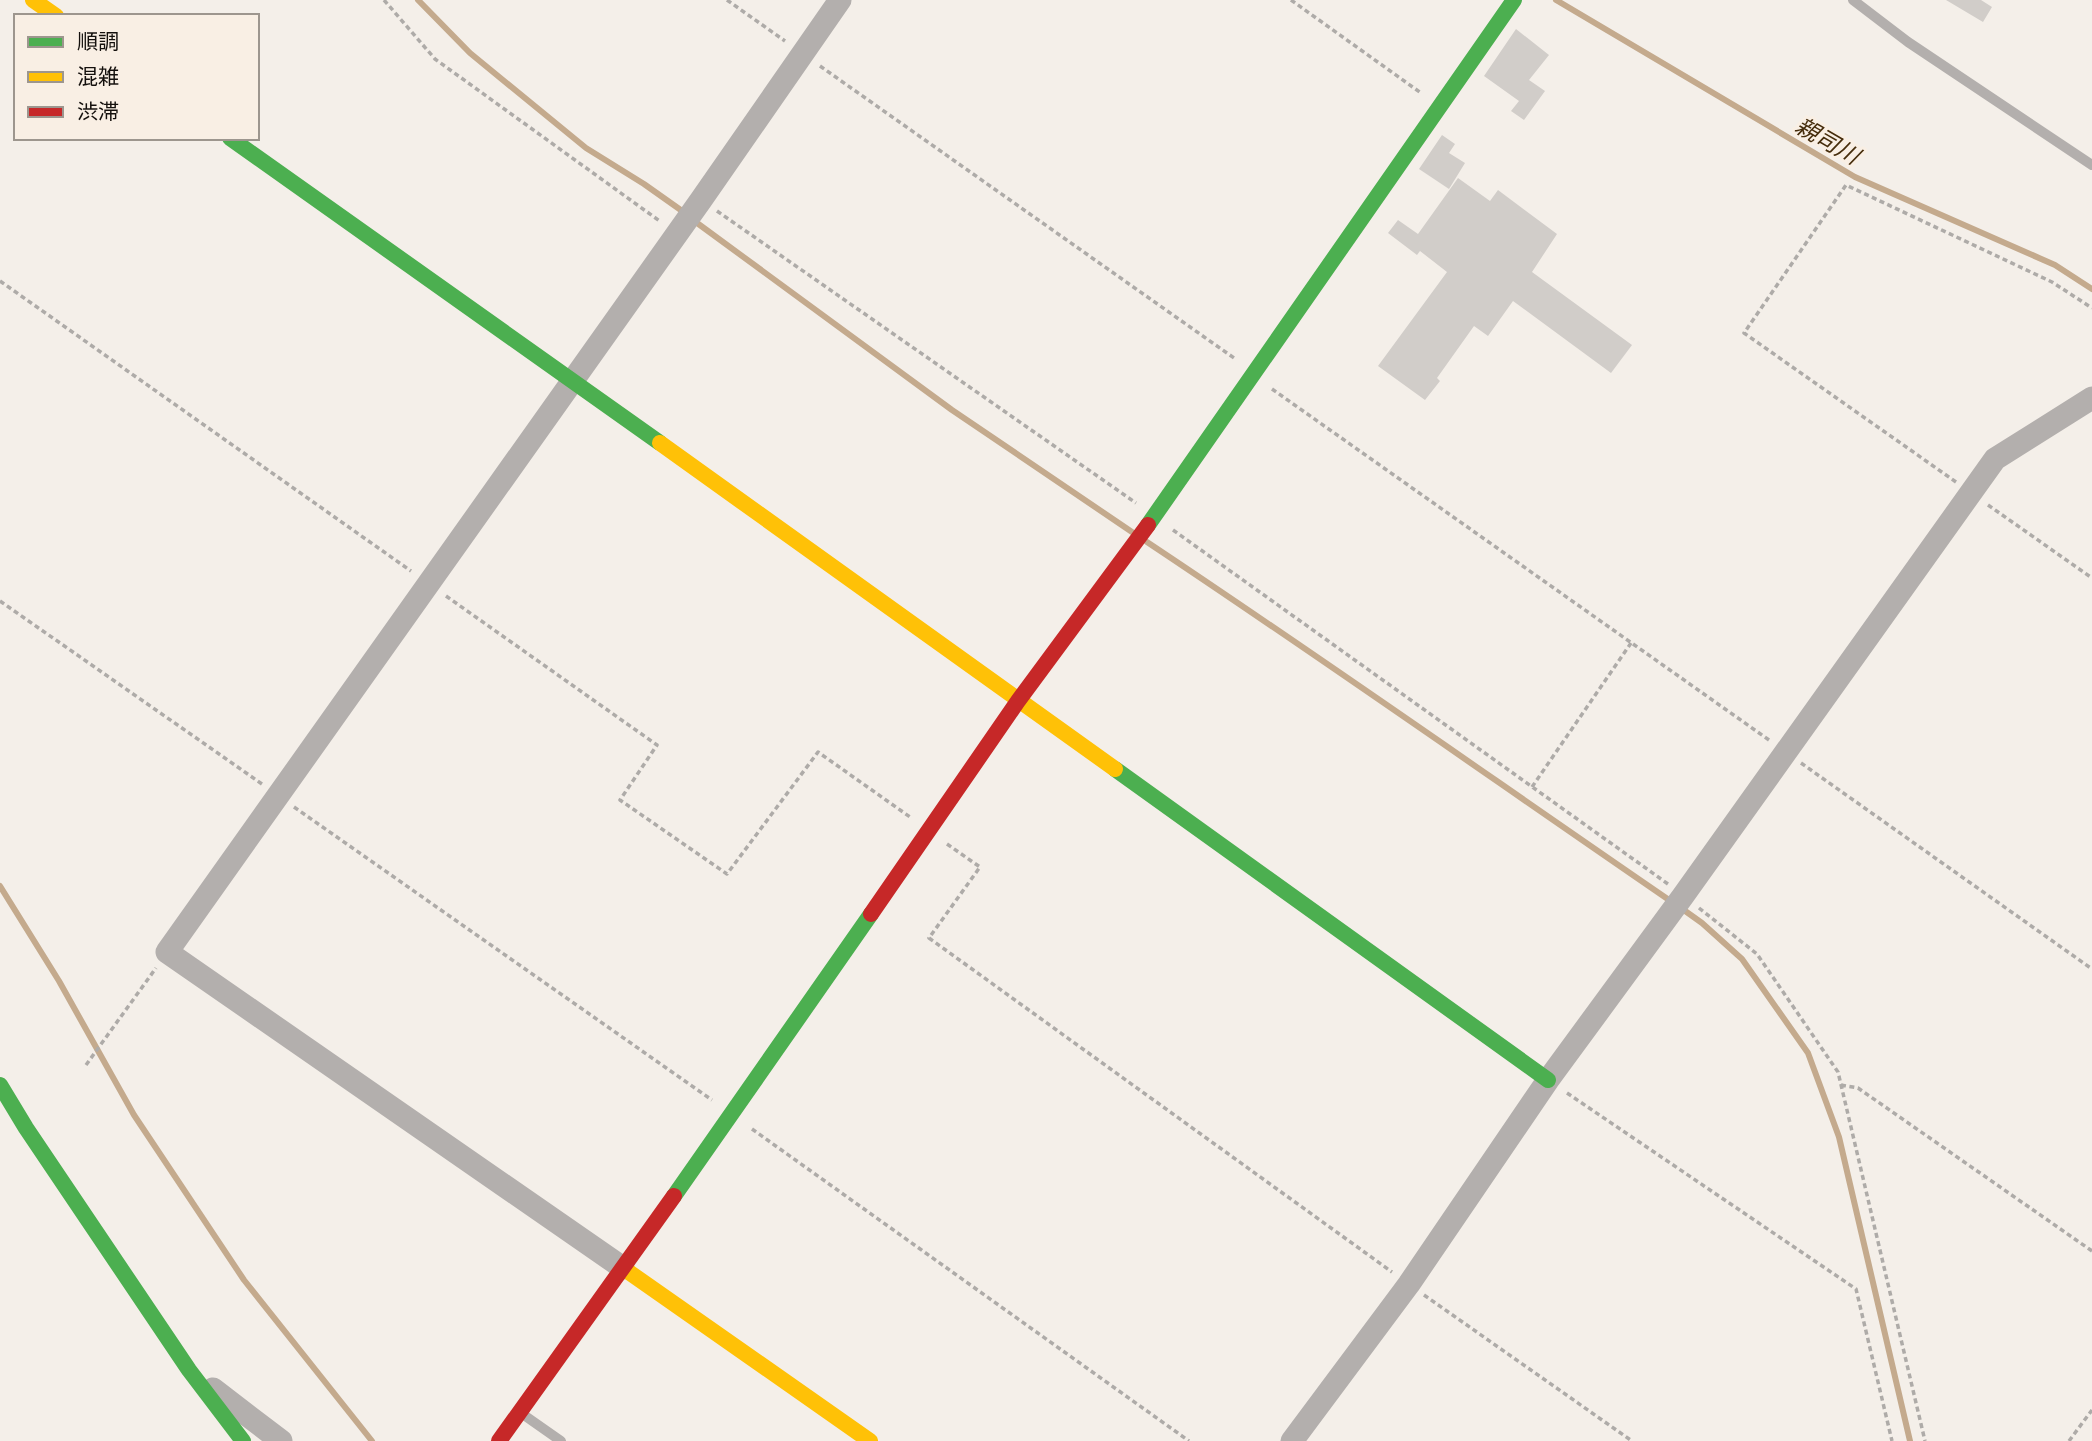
<svg xmlns="http://www.w3.org/2000/svg" width="2092" height="1441" font-family="Commissioner,'Noto Sans JP',sans-serif">
<rect width="100%" height="100%" fill="#f4efe9"/>
<g fill="none" stroke-linecap="round" stroke-linejoin="round">
<!-- stream -->
<path stroke="#c4aa8d" stroke-width="6" d="M 418,0 L 470,53 L 586,148 L 644,184 L 685,213
M 1556,0 L 1855,177 L 2055,265 L 2092,289
M 693,220 L 952,410 L 1132,532
M 1147,542 C 1323,659 1497,782 1672,902
M 0,886 L 59,981 L 134,1115 L 244,1280 L 372,1441
M 1681,908 L 1702,923 L 1742,959 L 1808,1053 L 1839,1137 L 1910,1441"/>
</g>
<!-- building -->
<path fill="#d1cdc9" d="M 1946,0 L 1981,0 L 1992,7 L 1983,22 Z
M 1516,29 L 1549,55 L 1529,80 L 1545,91 L 1524,120 L 1511,111 L 1519,101 L 1484,76 Z
M 1442,135 L 1455,144 L 1449,153 L 1465,163 L 1449,189 L 1419,169 Z
M 1458,178 L 1490,201 L 1498,190 L 1557,234 L 1532,272 L 1632,345 L 1611,373 L 1513,301 L 1488,336 L 1474,326 L 1437,378 L 1440,381 L 1425,400 L 1378,366 L 1447,272 L 1420,251 L 1417,255 L 1388,233 L 1398,220 L 1418,234 Z"/>
<g fill="none" stroke-linecap="round" stroke-linejoin="round">
<!-- path -->
<path stroke="#aeaba8" stroke-width="3.5" stroke-dasharray="5 3.5" stroke-linecap="butt" d="M 384,0 L 435,59 L 661,222
M 727,0 L 785,41
M 1291,0 L 1421,93
M 820,66 L 1234,358
M 717,211 L 1136,503
M 0,281 L 411,571
M 1272,389 L 1769,740
M 1956,482 L 1744,333 L 1846,185 L 2052,282 L 2092,308
M 1988,505 L 2092,578
M 1173,530 L 1668,884
M 446,596 L 657,745 L 620,800 L 727,874 L 818,752 L 910,817
M 0,601 L 262,784
M 1801,763 L 2092,969
M 1532,787 L 1631,643
M 294,807 L 712,1100
M 947,844 L 980,867 L 929,938 L 1392,1272
M 1699,908 L 1757,954 L 1838,1072 L 1925,1441
M 86,1065 L 156,968
M 1841,1085 L 1858,1088 L 2092,1251
M 1567,1093 L 1856,1289 L 1892,1441
M 752,1129 L 1189,1441
M 1424,1295 L 1632,1441
M 2069,1441 L 2092,1410"/>
<!-- lane -->
<path stroke="#b3afad" stroke-width="10" d="M 1853,0 L 1908,42 L 2092,165
M 521,1413 L 561,1441"/>
<!-- street -->
<path stroke="#b3afad" stroke-width="23" d="M 623,1268 L 167,952 L 701,200 L 840,0
M 213,1389 L 281,1441
M 1292,1441 L 1409,1284 L 1548,1080 L 1683,896 L 1995,459 L 2092,398"/>
<!-- fast -->
<path stroke="#4caf50" stroke-width="16" d="M 230,138 L 660,443
M 1148,525 L 1514,0
M 1115,769 L 1548,1080
M 0,1085 L 26,1128 L 189,1370 L 243,1441
M 674,1196 L 871,914"/>
<!-- slow -->
<path stroke="#ffc107" stroke-width="16" d="M 33,0 L 56,16
M 660,443 L 1115,769
M 623,1268 L 870,1441"/>
<!-- jam -->
<path stroke="#c62828" stroke-width="16" d="M 871,914 L 1018,701 L 1148,525
M 499,1441 L 674,1196"/>
</g>
<g text-anchor="middle" dominant-baseline="central" stroke-width="6" stroke-linejoin="round" paint-order="stroke">
<!-- water labels -->
<g font-size="23" font-style="italic" fill="#462d0c" stroke="#f9efe4">
<text transform="translate(1828 140) rotate(30)">親司川</text>
</g>
</g>
<!-- legend -->
<rect x="14" y="14" width="245" height="126" fill="#f9efe4" stroke="#9d968e" stroke-width="2"/>
<rect x="28" y="37" width="35" height="10" fill="#4caf50" stroke="#9d968e" stroke-width="2"/>
<text x="77" y="49" font-size="21" fill="#14100d">順調</text>
<rect x="28" y="72" width="35" height="10" fill="#ffc107" stroke="#9d968e" stroke-width="2"/>
<text x="77" y="84" font-size="21" fill="#14100d">混雑</text>
<rect x="28" y="107" width="35" height="10" fill="#c62828" stroke="#9d968e" stroke-width="2"/>
<text x="77" y="119" font-size="21" fill="#14100d">渋滞</text>
</svg>
